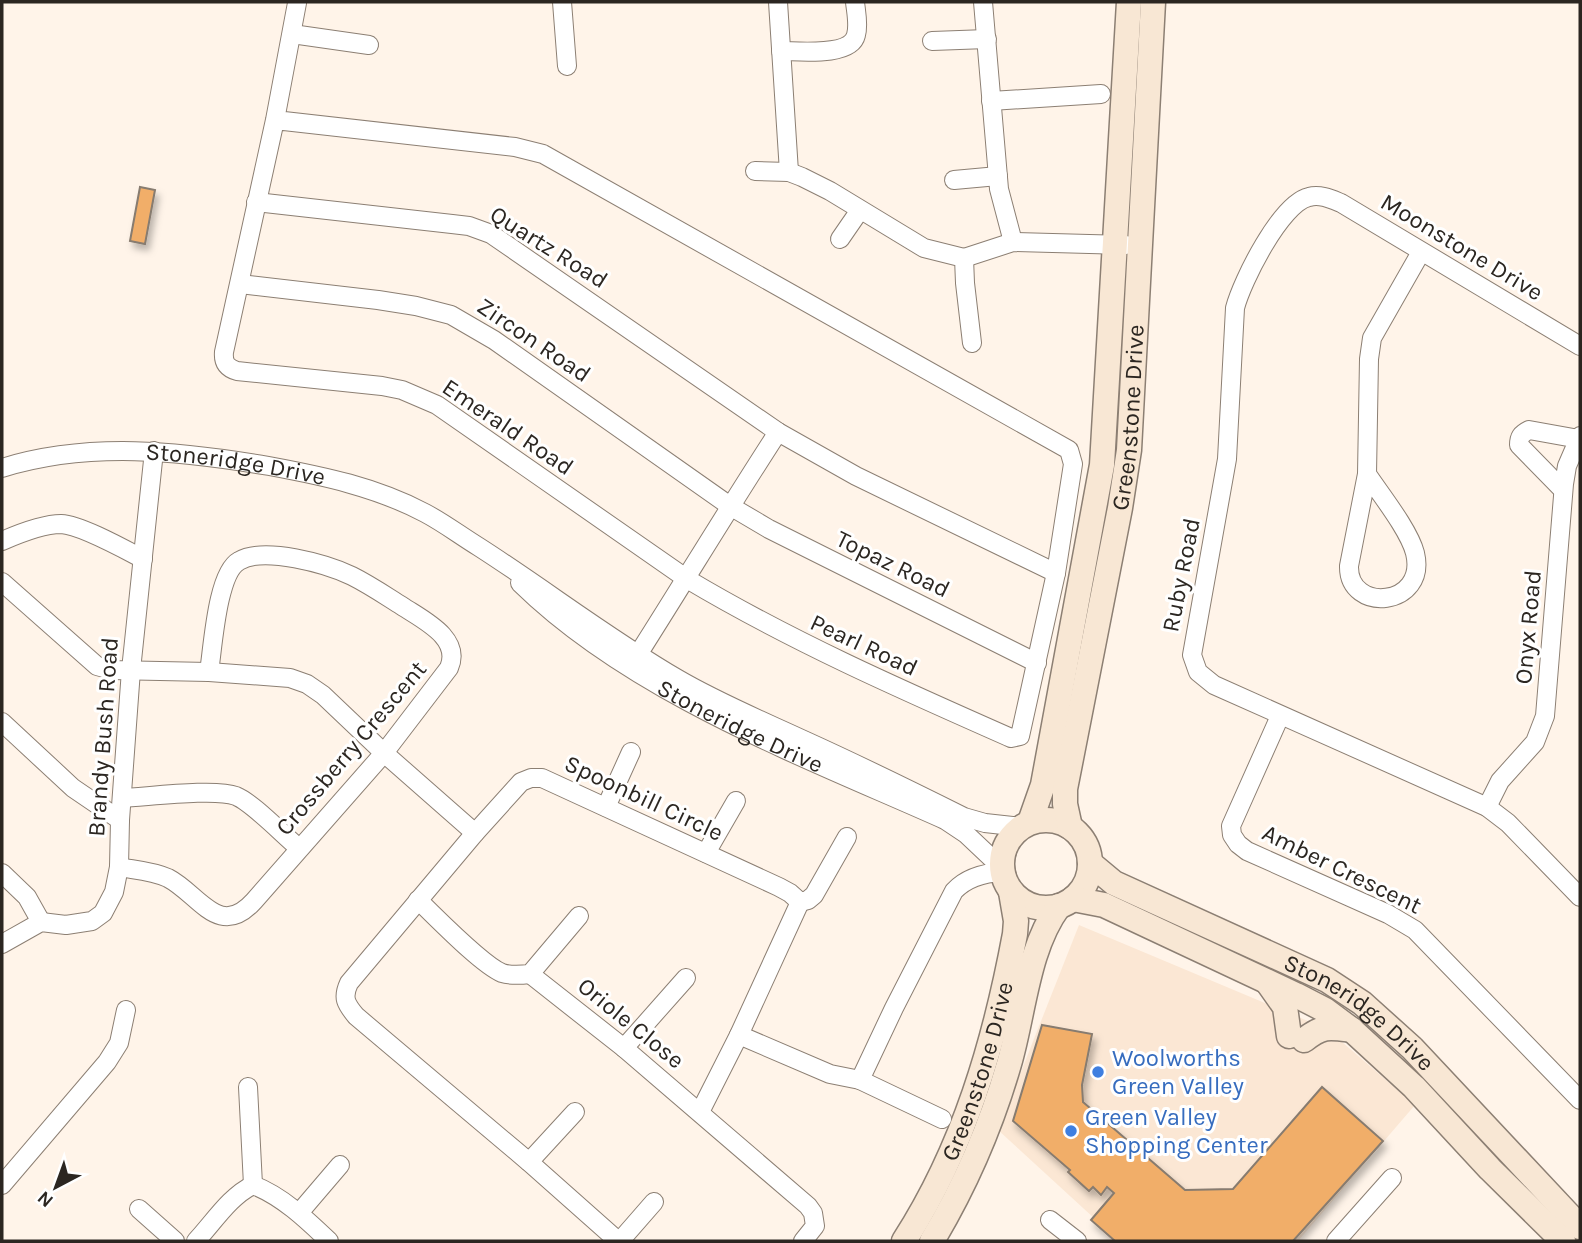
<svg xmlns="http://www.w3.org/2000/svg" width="1582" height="1243" font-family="Karla,sans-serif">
<defs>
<filter id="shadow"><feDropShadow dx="3.5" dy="6" stdDeviation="3.5" flood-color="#0004"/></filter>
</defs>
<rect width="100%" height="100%" fill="#fff4e9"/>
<!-- built -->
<path fill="#fbe7d4" d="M 1079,925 L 1327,1029 L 1415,1105 L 1298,1241 L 1119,1241 L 998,1130 Z"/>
<!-- building -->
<path fill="#f1ae69" stroke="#877b6f" stroke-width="2" filter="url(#shadow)" d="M 140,187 L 155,190 L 145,244 L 130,241 Z
M 1042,1025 L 1092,1034 L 1082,1085 L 1083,1102 L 1185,1190 L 1233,1189 L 1322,1087 L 1383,1141 L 1293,1241 L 1115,1241 L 1091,1220 L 1114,1193 L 1107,1187 L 1101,1195 L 1093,1187 L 1089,1191 L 1068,1172 L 1070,1170 L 1013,1121 Z"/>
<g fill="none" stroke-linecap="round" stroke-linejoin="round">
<defs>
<g id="street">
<path d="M 562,2 L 567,66"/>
<path d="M 778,2 L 789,172"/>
<path d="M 983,2 L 999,189 L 1013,242"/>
<path d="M 292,34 L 369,45"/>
<path d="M 932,41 L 987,39"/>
<path d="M 781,51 C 799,51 851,57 856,35 C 859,25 856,12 855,2"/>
<path d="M 991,101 L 1101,94"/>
<path d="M 275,120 L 515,147 L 543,154 L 1069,450 L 1073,464 L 1056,573 L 1020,736 L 1011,738 C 900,689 791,641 687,579 L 437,405 L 402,390 L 382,386 L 237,371 C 227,368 223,363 224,352 L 275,120 L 297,3"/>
<path d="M 755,171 L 789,172 L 802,177 L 830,191 L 924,248 L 964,258 L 965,283 L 972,343"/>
<path d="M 954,180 L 998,176"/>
<path d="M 256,202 L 452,224 L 469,226 L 491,234 L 778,432 L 856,476 L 1056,573"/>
<path d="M 840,239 L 860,210"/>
<path d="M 964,258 L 1013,242 L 1126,245"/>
<path d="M 240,284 L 378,300 L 416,306 L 451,315 L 494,340 L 730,506 L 769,529 L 1037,663"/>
<path d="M 1580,346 L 1341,203 C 1331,199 1320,194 1309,197 C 1281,203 1242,281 1235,308 L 1227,459 L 1192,655 L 1198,672 L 1214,685 L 1487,807 L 1508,823 L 1580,897"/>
<path id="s1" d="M 2,468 C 89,441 180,451 269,466 C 323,476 376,487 425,513 C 444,523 461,536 479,547 C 546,590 609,639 678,679 C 719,703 763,721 806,741 C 859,765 912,791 964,817 L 985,823 L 1021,827"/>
<path d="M 1367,474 C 1381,495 1409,530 1415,553 C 1428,607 1348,614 1349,566 L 1367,474 L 1369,359 L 1372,338 L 1421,252"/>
<path d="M 1563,490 L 1519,445 C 1519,437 1521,434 1529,430 L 1579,439"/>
<path d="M 2,541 C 18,534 43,524 61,524 C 81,525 124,549 143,559"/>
<path d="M 2,582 L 97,666 L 111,670 L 209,672 L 290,678 L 307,684 L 323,695 L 384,753 L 475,833"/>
<path id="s2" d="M 520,583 C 632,693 804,757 945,820 L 966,834 L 1002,868"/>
<path d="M 632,664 C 681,587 728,509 778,432"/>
<path d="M 1280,716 L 1231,826 L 1232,835 L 1238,844 L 1247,851 L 1388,914 L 1415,930 L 1580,1100"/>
<path d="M 2,722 L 73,788 L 120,820"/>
<path d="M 122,798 C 147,797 215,788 236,796 C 253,803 283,835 299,848"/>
<path d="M 606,807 L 631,752"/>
<path d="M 1487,807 L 1500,781 L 1535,742 L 1545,716 L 1564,484 L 1567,466 L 1580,436"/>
<path d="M 706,853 L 736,801"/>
<path d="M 119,867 C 135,870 153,871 168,878 C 199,894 219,940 254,901 L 384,753 L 449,668 C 462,638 423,620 402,606 C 386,596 370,585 352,576 C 327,564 264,546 239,561 C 217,573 213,647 209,672"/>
<path d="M 2,873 L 27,897 L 41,922"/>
<path d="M 418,900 C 437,918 481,964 502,973 C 511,976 521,975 530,974 L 579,916"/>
<path d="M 800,902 L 808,900 L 814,895 L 847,837"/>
<path d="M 2,944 L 41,922 L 66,925 L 92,921 L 103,913 L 114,892 L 119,867 L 120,820 L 131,670 L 154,451"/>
<path d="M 530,974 L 624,1048 L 808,1206 L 813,1213 L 815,1226 L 803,1241"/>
<path d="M 739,1035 L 830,1074 L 860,1080 L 942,1119"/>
<path d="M 624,1048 L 686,978"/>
<path d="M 860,1080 L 894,1008 L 954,891 C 967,877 984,873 1002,872"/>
<path d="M 248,1087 L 253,1185"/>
<path d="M 529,1162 L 575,1112"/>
<path d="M 2,1185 L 107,1062 L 119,1043 L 126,1010"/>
<path d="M 139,1209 L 175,1241"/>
<path d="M 299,1213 L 340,1165"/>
<path d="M 1050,1220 L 1077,1241"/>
<path d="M 196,1241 C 213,1223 230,1196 253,1185 C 282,1196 307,1220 329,1241"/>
<path d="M 618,1241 L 529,1162 L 356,1016 C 346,1004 342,998 349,983 L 475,833 L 521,782 L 531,778 L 542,778 L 779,887 L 790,893 L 800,902 L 739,1035 L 700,1112"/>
<path d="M 620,1241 L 654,1202"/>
<path d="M 1336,1241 L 1392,1178"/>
</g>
<g id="secondary">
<circle cx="1046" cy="864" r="44"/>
<path d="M 1030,822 L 1043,785 L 1102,465 L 1129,2"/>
<path id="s3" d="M 1070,827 L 1065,804 L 1065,789 L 1120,508 L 1129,450 L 1153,2"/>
<path id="s4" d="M 1090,863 L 1114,883 L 1327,980 L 1362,1003 L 1412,1048 L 1580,1227"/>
<path d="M 1073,899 L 1104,905 L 1296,995 L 1325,1010 L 1352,1030 L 1414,1087 L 1490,1169 L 1563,1241"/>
<path d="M 1268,983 L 1285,1007 L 1289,1036"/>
<path d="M 1304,1040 C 1323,1025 1329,1027 1352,1030"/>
<path id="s5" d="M 904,1241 C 964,1148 995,1042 1015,934 L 1016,921 L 1011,892"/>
<path d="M 932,1241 C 965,1186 991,1126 1009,1064 C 1024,1013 1027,949 1059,906"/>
</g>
</defs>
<!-- street casing -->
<use href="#street" stroke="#8c7f73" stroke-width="20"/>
<!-- secondary casing -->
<use href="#secondary" stroke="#8c7f73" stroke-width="27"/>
<!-- street -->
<use href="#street" stroke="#fff" stroke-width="18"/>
<!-- secondary -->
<use href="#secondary" stroke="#f8e7d4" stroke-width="24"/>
</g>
<!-- markers -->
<g fill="#3f7fe0" stroke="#fff" stroke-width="2.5">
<circle cx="1098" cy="1072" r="7"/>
<circle cx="1071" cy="1131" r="7"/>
</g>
<g text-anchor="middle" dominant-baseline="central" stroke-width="6" stroke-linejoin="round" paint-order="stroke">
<!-- street labels -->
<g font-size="24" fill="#2b2621" stroke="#fff">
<text transform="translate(549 247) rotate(32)">Quartz Road</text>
<text transform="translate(1462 247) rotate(31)">Moonstone Drive</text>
<text transform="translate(534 340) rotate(34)">Zircon Road</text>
<text stroke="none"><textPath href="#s3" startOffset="416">Greenstone Drive</textPath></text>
<text transform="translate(508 427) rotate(34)">Emerald Road</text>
<text stroke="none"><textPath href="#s1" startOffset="236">Stoneridge Drive</textPath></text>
<text transform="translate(893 564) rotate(26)">Topaz Road</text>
<text transform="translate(1181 575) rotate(-79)">Ruby Road</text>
<text transform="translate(1528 627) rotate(-85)">Onyx Road</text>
<text transform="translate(864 645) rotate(25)">Pearl Road</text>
<text stroke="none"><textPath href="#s2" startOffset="264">Stoneridge Drive</textPath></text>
<text transform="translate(103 737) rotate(-86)">Brandy Bush Road</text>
<text transform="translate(351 748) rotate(-50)">Crossberry Crescent</text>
<text transform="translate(644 798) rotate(25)">Spoonbill Circle</text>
<text transform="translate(1342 869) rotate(26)">Amber Crescent</text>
<text stroke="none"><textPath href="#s4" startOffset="310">Stoneridge Drive</textPath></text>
<text transform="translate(631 1023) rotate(39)">Oriole Close</text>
<text stroke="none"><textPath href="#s5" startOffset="186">Greenstone Drive</textPath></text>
</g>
<!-- shop labels -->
<g font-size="24" fill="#366cbe" stroke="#fff" text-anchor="start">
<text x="1112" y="1058">Woolworths<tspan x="1112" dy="28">Green Valley</tspan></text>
<text x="1085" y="1117">Green Valley<tspan x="1085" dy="28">Shopping Center</tspan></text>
</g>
</g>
<!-- border -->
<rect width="1582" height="1243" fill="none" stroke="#2b2621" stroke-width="7"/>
<!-- north arrow -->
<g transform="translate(56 1187) rotate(221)" stroke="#ffffff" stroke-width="5" paint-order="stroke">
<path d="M0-5L12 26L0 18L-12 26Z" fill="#2b2621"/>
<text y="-10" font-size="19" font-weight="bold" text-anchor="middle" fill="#2b2621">N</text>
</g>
</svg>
